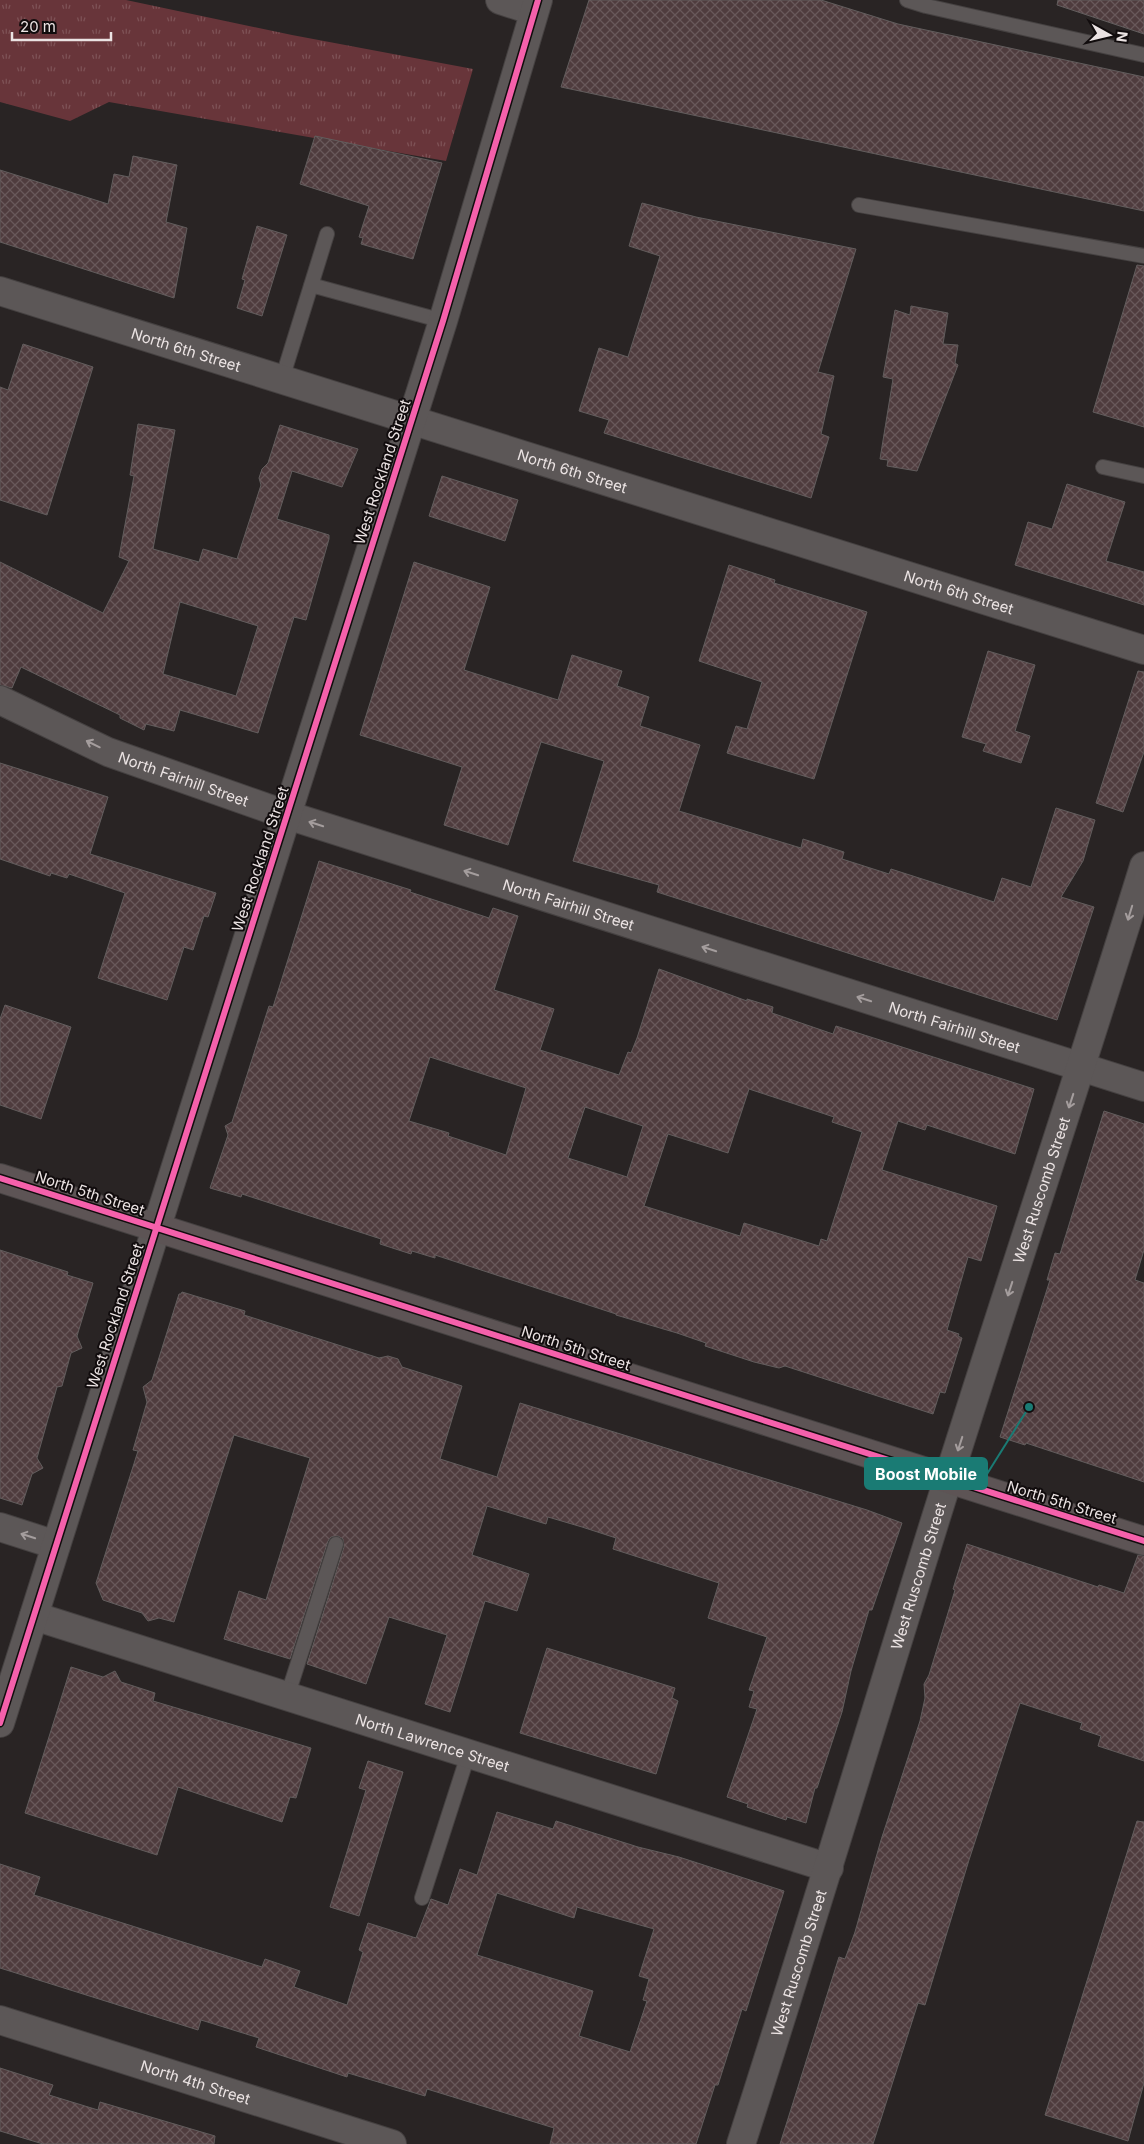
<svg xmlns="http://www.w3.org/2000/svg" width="1144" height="2144" font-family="Inter,sans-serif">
<defs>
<pattern id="grass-tufts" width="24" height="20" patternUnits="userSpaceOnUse" patternTransform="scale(1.25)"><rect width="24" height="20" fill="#68353a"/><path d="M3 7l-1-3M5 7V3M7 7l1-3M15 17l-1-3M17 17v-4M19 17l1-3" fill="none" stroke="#7e5256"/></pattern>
<pattern id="building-cross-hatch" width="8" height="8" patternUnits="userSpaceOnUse" patternTransform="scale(1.25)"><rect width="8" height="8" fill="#4f3c3e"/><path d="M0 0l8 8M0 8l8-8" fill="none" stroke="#68585a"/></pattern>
</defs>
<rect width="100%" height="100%" fill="#292424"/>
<!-- grass -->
<path fill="url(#grass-tufts)" d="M 0,0 L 126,0 L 292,35 L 473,69 L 446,161 L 109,102 L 70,121 L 0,102 Z"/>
<!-- building -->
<path fill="url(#building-cross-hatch)" stroke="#625d5d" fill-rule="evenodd" d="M 589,0 L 821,0 L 898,24 L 1144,77 L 1144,211 L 561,87 Z
M 1058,0 L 1144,0 L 1144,34 L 1057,5 Z
M 315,136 L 442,163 L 413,259 L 361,244 L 363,238 L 359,237 L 369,206 L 300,184 Z
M 133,156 L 177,165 L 166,222 L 187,228 L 174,298 L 0,242 L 0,170 L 108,204 L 114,174 L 129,177 Z
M 642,203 L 696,217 L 856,249 L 818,372 L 834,376 L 821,434 L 829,437 L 811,498 L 604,433 L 609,420 L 579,411 L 599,348 L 628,357 L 660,256 L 629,246 Z
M 257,226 L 287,235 L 262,316 L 237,308 L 245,280 L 242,279 Z
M 1137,265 L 1144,266 L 1144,427 L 1093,412 Z
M 911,306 L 948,313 L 943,344 L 958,345 L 955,363 L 958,365 L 917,471 L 887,466 L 888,460 L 880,459 L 893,379 L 883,377 L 895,310 L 910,315 Z
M 23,344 L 93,367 L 47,515 L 0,500 L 0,387 L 8,390 Z
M 138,424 L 175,430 L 153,549 L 199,562 L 203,549 L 237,559 L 261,485 L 259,478 L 262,469 L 268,463 L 280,425 L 358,449 L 342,487 L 292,471 L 277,519 L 329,535 L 329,539 L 306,620 L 294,617 L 258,733 L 180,710 L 174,731 L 146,724 L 144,730 L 120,718 L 120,715 L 21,667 L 12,688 L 0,685 L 0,562 L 103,613 L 129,561 L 119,557 L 134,476 L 130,475 ZM 180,602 L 258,626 L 236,696 L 163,674 Z
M 442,476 L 518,500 L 505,541 L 429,516 Z
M 1067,484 L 1125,502 L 1106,561 L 1144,572 L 1144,605 L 1015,565 L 1028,522 L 1052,529 Z
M 414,562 L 490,587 L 464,670 L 558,700 L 572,655 L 622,671 L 617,686 L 649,697 L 640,726 L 700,745 L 679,811 L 801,848 L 803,839 L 844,852 L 842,859 L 889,874 L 891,869 L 994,902 L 1002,878 L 1031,887 L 1056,808 L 1095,820 L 1083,861 L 1061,897 L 1094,907 L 1057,1020 L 657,892 L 659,885 L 573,861 L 604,761 L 541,742 L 508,845 L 444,825 L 462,767 L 360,735 Z
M 729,565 L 775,580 L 774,583 L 867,612 L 814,779 L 727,753 L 736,726 L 747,729 L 762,682 L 699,661 Z
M 988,651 L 1035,665 L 1015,731 L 1030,736 L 1021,763 L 983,751 L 986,744 L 962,737 Z
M 1138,671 L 1144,672 L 1144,752 L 1123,812 L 1096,803 Z
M 0,763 L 108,797 L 90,854 L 216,893 L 208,917 L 204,916 L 193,950 L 184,947 L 167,1000 L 98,978 L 125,893 L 69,874 L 67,878 L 51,873 L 50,876 L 0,859 Z
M 319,861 L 411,890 L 410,892 L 489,918 L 493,908 L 518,916 L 494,990 L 554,1009 L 540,1050 L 619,1075 L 628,1052 L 631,1053 L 637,1038 L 659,969 L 747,1001 L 747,999 L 773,1007 L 772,1013 L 833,1034 L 836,1026 L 1034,1089 L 1015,1154 L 927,1125 L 925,1130 L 898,1121 L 882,1170 L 997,1206 L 981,1261 L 968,1257 L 947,1330 L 959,1334 L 958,1336 L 962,1338 L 945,1393 L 940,1392 L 933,1414 L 785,1366 L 779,1368 L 754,1362 L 705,1346 L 706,1343 L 677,1333 L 616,1315 L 616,1314 L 435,1255 L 435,1258 L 412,1251 L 411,1254 L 380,1244 L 381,1239 L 242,1194 L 241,1197 L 210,1188 L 228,1135 L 225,1126 L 232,1122 L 269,1006 L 273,1007 ZM 430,1057 L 526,1088 L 506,1155 L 448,1136 L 449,1133 L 409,1121 ZM 749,1089 L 834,1117 L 832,1122 L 862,1132 L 827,1241 L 821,1239 L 819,1246 L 744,1223 L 740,1236 L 644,1206 L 668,1134 L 728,1153 ZM 585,1107 L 643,1126 L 627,1177 L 568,1158 Z
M 5,1005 L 71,1027 L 41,1119 L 0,1105 L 0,1019 Z
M 1104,1111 L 1144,1124 L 1144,1250 L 1135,1280 L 1144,1283 L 1144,1482 L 1026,1443 L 1025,1445 L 1000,1437 L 1050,1280 L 1047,1280 L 1055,1253 L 1060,1254 Z
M 0,1250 L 68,1272 L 67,1275 L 93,1283 L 77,1336 L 82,1348 L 71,1353 L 62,1386 L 57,1387 L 37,1458 L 43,1468 L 32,1474 L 22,1505 L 0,1498 Z
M 182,1292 L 245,1311 L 244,1315 L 379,1358 L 388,1356 L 398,1359 L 402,1367 L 462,1386 L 440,1459 L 497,1477 L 520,1403 L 867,1510 L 902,1523 L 872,1610 L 869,1610 L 851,1671 L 842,1712 L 817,1788 L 815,1788 L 806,1823 L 787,1817 L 786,1820 L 747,1807 L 748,1804 L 727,1797 L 757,1709 L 749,1707 L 754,1691 L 749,1690 L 767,1637 L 708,1618 L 719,1583 L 613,1549 L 616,1538 L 582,1527 L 548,1517 L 546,1524 L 487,1506 L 472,1555 L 529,1574 L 517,1611 L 485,1601 L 450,1712 L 425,1704 L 447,1635 L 389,1617 L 366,1684 L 307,1664 L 344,1547 L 343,1539 L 338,1536 L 331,1537 L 328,1541 L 290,1659 L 224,1639 L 239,1591 L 266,1600 L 310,1458 L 234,1435 L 174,1622 L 159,1618 L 148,1621 L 142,1613 L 103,1600 L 96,1583 L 138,1451 L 133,1450 L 147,1402 L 143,1387 L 152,1380 L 179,1294 L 181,1294 Z
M 967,1544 L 1098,1587 L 1099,1585 L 1124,1593 L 1138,1555 L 1144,1556 L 1144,1761 L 1098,1746 L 1101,1736 L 1080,1729 L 1082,1723 L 1020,1703 L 969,1860 L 925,2005 L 918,2003 L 873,2144 L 780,2144 L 839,1957 L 845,1959 L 855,1932 L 881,1840 L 920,1721 L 925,1698 L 924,1684 L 929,1675 L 955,1590 L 953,1589 Z
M 547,1648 L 675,1688 L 672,1698 L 678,1701 L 656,1774 L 520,1733 Z
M 71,1667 L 103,1677 L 115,1671 L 121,1682 L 155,1693 L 153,1701 L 311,1748 L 296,1798 L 290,1797 L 282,1822 L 178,1787 L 157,1855 L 25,1813 Z
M 368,1761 L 403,1772 L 359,1916 L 330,1907 L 366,1790 L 359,1788 Z
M 497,1812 L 553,1829 L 556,1821 L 638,1847 L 679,1857 L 784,1891 L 746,2011 L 742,2009 L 718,2085 L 715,2085 L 696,2144 L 550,2144 L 554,2128 L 427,2089 L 425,2096 L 348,2073 L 347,2077 L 256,2047 L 259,2038 L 201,2020 L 198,2030 L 0,1968 L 0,1864 L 40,1877 L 34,1895 L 262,1967 L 265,1959 L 300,1971 L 294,1987 L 347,2005 L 363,1952 L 359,1950 L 368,1923 L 416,1938 L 431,1899 L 448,1905 L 460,1869 L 477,1875 ZM 497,1893 L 574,1918 L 577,1907 L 580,1908 L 654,1929 L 639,1976 L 649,1979 L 643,2000 L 647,2001 L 630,2052 L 579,2036 L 593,1991 L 477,1955 Z
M 1137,1821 L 1144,1822 L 1144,2083 L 1128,2141 L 1045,2115 Z
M 0,2068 L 53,2085 L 49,2095 L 98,2110 L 100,2102 L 215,2136 L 214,2144 L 43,2144 L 0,2131 Z"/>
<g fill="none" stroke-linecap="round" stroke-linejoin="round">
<defs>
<path id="lane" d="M 907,0 L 926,6 L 1144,55
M 859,205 L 1144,256
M 311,285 L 443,321
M 282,379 L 327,234
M 1103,467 L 1144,476
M 287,1697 L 336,1544
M 422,1898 L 468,1755"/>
<g id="street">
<path d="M 500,0 L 534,11"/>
<path id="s1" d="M 0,291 L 1144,650"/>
<path id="s2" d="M 0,700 L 108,752 L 287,815 L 1144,1087"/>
<path d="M 0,1527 L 56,1545"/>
<path id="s3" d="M 34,1616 L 829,1868"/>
<path d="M 0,1723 L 443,321 L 538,0"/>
<path id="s4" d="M 0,2020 L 392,2144"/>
<path id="s5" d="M 741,2144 C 807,1939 869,1733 933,1527 C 1002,1306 1076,1087 1144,866"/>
</g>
<path id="secondary" d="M 0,1178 L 1144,1541"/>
</defs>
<!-- lane casing -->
<use href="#lane" stroke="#454141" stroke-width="16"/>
<!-- street casing -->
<use href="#street" stroke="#454141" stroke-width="30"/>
<!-- secondary casing -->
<use href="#secondary" stroke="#454141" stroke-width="30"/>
<!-- lane -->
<use href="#lane" stroke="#5c5757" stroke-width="14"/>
<!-- street -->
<use href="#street" stroke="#5c5757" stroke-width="28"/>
<!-- secondary -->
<use href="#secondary" stroke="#5d5455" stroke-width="28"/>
<defs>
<path id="cycleway" d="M 0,1178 L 1144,1541
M 0,1723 L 443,321 L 538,0"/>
</defs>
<!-- cycleway casing -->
<use href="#cycleway" stroke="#110c0d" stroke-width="9"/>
<!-- cycleway -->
<use href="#cycleway" stroke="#f560ab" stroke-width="6"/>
</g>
<!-- one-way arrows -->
<defs><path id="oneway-shaft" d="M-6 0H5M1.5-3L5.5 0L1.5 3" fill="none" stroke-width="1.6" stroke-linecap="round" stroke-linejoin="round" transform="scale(1.25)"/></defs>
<g stroke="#a49d9d">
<use href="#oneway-shaft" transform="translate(93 744) rotate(-154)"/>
<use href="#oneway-shaft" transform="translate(316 824) rotate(-162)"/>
<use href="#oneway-shaft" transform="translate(471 873) rotate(-162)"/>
<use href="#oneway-shaft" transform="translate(1130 913) rotate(107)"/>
<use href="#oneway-shaft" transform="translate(709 949) rotate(-162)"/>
<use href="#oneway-shaft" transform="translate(864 999) rotate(-162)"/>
<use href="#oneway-shaft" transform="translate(1071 1101) rotate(108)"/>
<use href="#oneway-shaft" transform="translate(1010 1289) rotate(108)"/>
<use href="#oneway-shaft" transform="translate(960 1444) rotate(108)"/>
<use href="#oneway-shaft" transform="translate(28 1536) rotate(-162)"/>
</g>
<g text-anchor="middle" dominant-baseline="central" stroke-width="4" stroke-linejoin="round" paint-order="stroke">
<!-- street labels -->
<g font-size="15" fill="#ebe3e3" stroke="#110c0d">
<text stroke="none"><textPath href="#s1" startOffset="195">North 6th Street</textPath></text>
<text stroke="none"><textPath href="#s1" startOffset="600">North 6th Street</textPath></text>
<text transform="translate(382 472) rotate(-72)">West Rockland Street</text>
<text stroke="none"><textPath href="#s1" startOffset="1005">North 6th Street</textPath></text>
<text stroke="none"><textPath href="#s2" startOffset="200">North Fairhill Street</textPath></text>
<text transform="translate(260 859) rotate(-72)">West Rockland Street</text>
<text stroke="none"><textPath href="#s2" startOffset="605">North Fairhill Street</textPath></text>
<text stroke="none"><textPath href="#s2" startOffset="1010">North Fairhill Street</textPath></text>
<text stroke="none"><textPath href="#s5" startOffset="1000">West Ruscomb Street</textPath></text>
<text transform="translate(90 1193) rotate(18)">North 5th Street</text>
<text transform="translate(115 1316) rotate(-72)">West Rockland Street</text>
<text transform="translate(576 1348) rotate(18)">North 5th Street</text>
<text transform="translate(1062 1502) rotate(17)">North 5th Street</text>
<text stroke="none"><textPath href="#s5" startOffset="595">West Ruscomb Street</textPath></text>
<text stroke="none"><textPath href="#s3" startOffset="418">North Lawrence Street</textPath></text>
<text stroke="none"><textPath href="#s5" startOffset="190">West Ruscomb Street</textPath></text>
<text stroke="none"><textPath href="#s4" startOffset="205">North 4th Street</textPath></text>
</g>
</g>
<!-- callouts -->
<path fill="none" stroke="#1a7b74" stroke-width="2" d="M1029 1407L987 1474"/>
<circle fill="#1a7b74" stroke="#110c0d" stroke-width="2" cx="1029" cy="1407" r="5"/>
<rect fill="#1a7b74" stroke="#1a7b74" stroke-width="2" x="865" y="1458" width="122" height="31" rx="5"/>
<g font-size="16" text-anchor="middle" font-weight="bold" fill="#fff">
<text x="926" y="1480">Boost Mobile</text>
</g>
<!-- north arrow -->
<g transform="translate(1109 35) rotate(98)" stroke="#110c0d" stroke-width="4" paint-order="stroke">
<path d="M0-4L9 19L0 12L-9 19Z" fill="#ebe3e3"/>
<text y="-8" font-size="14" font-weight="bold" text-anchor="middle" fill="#ebe3e3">N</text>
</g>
<!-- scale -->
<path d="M12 32v8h99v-8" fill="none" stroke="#ebe3e3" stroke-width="2.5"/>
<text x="20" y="32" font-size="15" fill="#ebe3e3" stroke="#110c0d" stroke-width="4" paint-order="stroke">20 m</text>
</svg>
